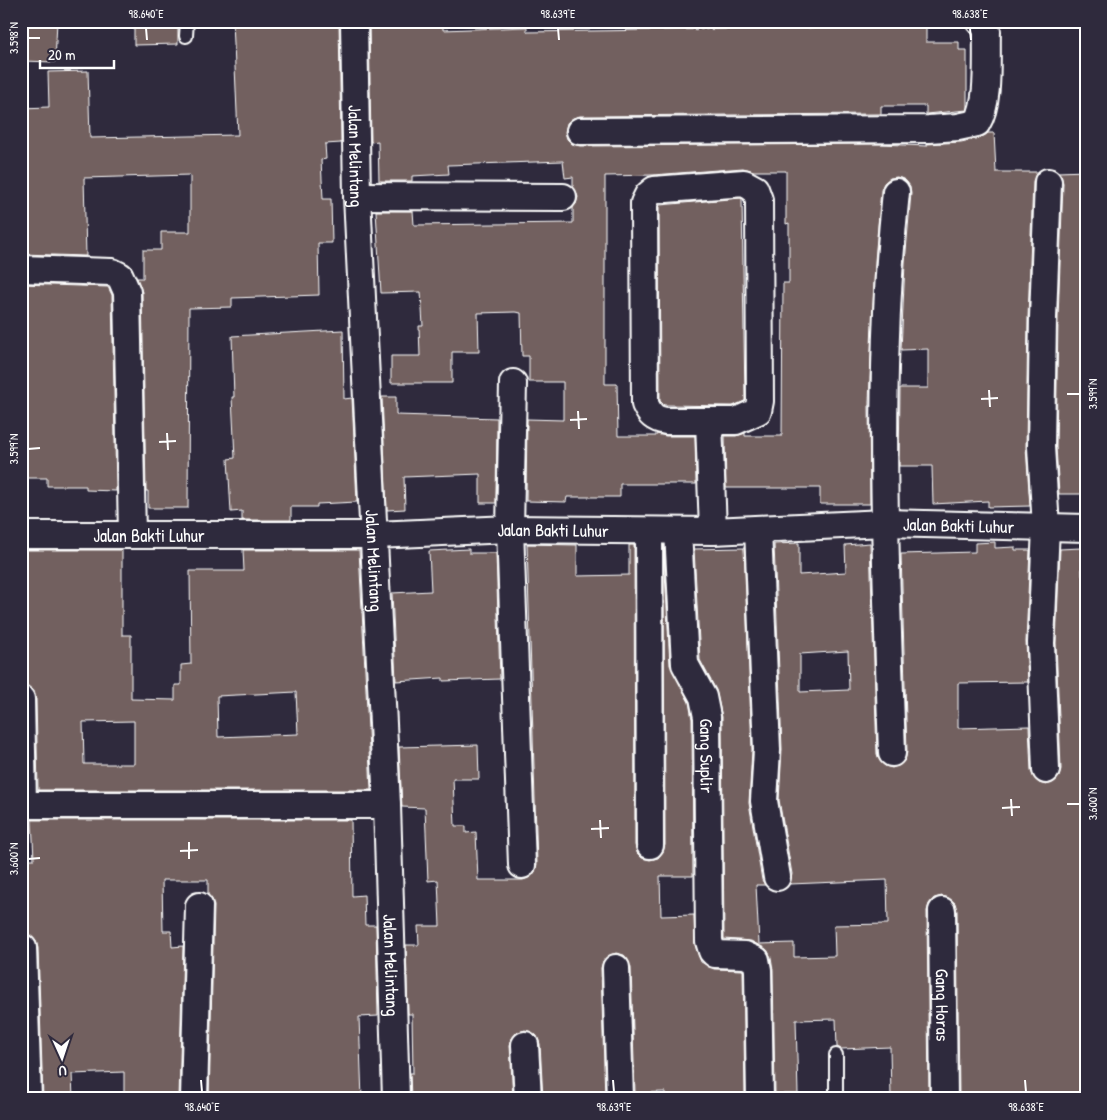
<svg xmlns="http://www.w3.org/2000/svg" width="1107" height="1120" font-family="'Patrick Hand',sans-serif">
<rect width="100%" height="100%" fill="#2f2a3d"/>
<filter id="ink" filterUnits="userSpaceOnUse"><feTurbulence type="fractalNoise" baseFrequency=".02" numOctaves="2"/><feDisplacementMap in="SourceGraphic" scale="10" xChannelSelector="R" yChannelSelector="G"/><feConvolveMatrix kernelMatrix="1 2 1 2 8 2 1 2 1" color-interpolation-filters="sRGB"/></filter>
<g filter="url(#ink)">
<!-- building -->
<path fill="#72605f" stroke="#fff" fill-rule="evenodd" d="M 21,21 L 57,21 L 55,62 L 21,61 Z
M 134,21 L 178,21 L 178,44 L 134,45 Z
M 233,21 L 339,21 L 341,143 L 325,144 L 326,159 L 321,160 L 323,199 L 331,199 L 332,243 L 318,243 L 319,295 L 232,298 L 232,307 L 189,308 L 188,508 L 148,508 L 148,491 L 146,491 L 142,292 L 137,278 L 143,278 L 143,250 L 161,250 L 161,232 L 190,232 L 190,175 L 84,178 L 86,256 L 21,254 L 21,108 L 49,107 L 48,72 L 88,71 L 90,138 L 238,135 Z
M 369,21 L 443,21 L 443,30 L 527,27 L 527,32 L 926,26 L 926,42 L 959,42 L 959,50 L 967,50 L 967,110 L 926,114 L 926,106 L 881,106 L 881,114 L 580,116 L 573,118 L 567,123 L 565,132 L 567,139 L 572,144 L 580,146 L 881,144 L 927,146 L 927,144 L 961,142 L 980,138 L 988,133 L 994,133 L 996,172 L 1037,172 L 1033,181 L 1028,318 L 1026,447 L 1030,506 L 988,507 L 988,501 L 933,504 L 932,466 L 899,466 L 900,388 L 928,388 L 928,349 L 901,350 L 905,263 L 911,193 L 910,186 L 905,180 L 897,177 L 890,178 L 884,183 L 881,190 L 875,261 L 869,402 L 870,504 L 820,504 L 820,488 L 726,488 L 725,436 L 736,436 L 745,433 L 745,436 L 782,436 L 783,283 L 789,283 L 789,223 L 786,224 L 786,171 L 754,171 L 743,168 L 653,175 L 605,176 L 605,384 L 617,384 L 618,436 L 656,436 L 656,434 L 666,436 L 695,436 L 696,484 L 620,484 L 620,497 L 567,497 L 566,502 L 526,501 L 527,419 L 563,420 L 563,382 L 529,382 L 529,356 L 522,356 L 521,313 L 515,312 L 478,313 L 479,352 L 452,352 L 452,383 L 391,383 L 391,356 L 420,356 L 419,326 L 423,326 L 421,292 L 381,293 L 376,211 L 413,211 L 414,225 L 573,223 L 573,207 L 576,204 L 578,197 L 573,187 L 573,177 L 565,178 L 563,161 L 448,165 L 449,174 L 412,176 L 412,181 L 379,181 L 378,141 L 371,142 Z
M 1086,171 L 1086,494 L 1059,494 L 1056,447 L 1058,318 L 1063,183 L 1061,175 L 1058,172 Z
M 741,198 L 742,199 L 745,401 L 733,406 L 664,405 L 660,401 L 659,206 L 660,205 Z
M 21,284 L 108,287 L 112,295 L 116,491 L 86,490 L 86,486 L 47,486 L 47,478 L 21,478 Z
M 343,330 L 344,399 L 352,398 L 357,502 L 317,504 L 317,507 L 291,507 L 291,520 L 242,520 L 242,511 L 231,512 L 228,459 L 235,458 L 232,397 L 234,397 L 232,336 Z
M 382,397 L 396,397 L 396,415 L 497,418 L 496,503 L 480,503 L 480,474 L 404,477 L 405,509 L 387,510 Z
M 995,542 L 995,548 L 1015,547 L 1015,550 L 1030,550 L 1026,642 L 1028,682 L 958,683 L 958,728 L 1029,726 L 1031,771 L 1034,778 L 1039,783 L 1046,785 L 1054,782 L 1059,777 L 1061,769 L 1056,643 L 1060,549 L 1081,548 L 1082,576 L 1086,575 L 1086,1099 L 959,1099 L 957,911 L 955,903 L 949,898 L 942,896 L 934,898 L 929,904 L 927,911 L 929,1099 L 891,1099 L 890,1047 L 841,1049 L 837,1047 L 836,1019 L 796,1020 L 798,1094 L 775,1094 L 773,970 L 771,957 L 767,950 L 751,941 L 724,939 L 722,717 L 716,690 L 700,660 L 694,549 L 744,548 L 752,750 L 749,803 L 762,880 L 765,885 L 756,885 L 759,944 L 794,943 L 794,957 L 835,956 L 834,925 L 888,924 L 887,880 L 790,884 L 792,874 L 779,800 L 782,749 L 774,544 L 799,543 L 799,575 L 846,572 L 845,545 L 870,543 L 877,754 L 880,761 L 885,766 L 892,768 L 900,765 L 905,760 L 907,752 L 901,554 L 975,552 L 975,543 ZM 848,651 L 849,690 L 800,692 L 800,654 Z
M 527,544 L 577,545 L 577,576 L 629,575 L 629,545 L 634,545 L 635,845 L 637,853 L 642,858 L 650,860 L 658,858 L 663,852 L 665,845 L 664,552 L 670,665 L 689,702 L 692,719 L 693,876 L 660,876 L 661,916 L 694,915 L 695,945 L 701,962 L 714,969 L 743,970 L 745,1095 L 737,1095 L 738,1099 L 665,1099 L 665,1092 L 635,1093 L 631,968 L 628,960 L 624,955 L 616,953 L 608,956 L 603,961 L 601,968 L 605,1099 L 543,1099 L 540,1044 L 537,1036 L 532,1032 L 525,1030 L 516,1033 L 512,1038 L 510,1045 L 513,1099 L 411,1099 L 410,1073 L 413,1073 L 412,1014 L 408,1014 L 406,945 L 419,945 L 418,926 L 440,926 L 438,880 L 428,881 L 425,808 L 402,807 L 399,747 L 478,745 L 479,779 L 453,779 L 455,826 L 466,826 L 466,833 L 476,832 L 478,880 L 523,880 L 530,877 L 535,872 L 537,864 Z
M 469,549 L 469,553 L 496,553 L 500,679 L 443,681 L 443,678 L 396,681 L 392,593 L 431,591 L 429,551 Z
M 23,550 L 122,550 L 122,635 L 131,635 L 131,699 L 175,700 L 175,685 L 181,685 L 181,665 L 191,664 L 190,571 L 244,571 L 243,550 L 359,550 L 371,790 L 38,790 L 36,699 L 34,691 L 25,685 ZM 296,692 L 298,734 L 218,737 L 217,696 ZM 134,721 L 134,764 L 84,764 L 83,722 Z
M 32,820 L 351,820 L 352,896 L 364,895 L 365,925 L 376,925 L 378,1016 L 359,1017 L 362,1099 L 209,1099 L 214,906 L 212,899 L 208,895 L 208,880 L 162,880 L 163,931 L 171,931 L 172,947 L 183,946 L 179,1099 L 124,1099 L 124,1072 L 72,1074 L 73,1099 L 43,1099 L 38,948 L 36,941 L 30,935 L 21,933 L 21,865 L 28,865 L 28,859 L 34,859 Z"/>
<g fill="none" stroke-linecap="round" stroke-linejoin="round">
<defs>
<path id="service" d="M 186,36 L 187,21
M 836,1055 L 836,1099"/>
<g id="minor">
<path id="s1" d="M 354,21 L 357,196 L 387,805 L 396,1099"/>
<path d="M 580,131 L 929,129 L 958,127 L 977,123 C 990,102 986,56 987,31 L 982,22 L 979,21"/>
<path d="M 744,183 L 755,189 L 759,200 L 760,401 L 758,411 L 736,421 L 666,421 C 654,419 650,415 645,404 L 644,203 L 648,195 L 654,190 Z"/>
<path d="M 357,196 L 563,197"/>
<path d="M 21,269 L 112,272 L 120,276 L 127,292 L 132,535"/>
<path d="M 513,383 L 510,529 L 522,865"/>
<path d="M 709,421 L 713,531"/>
<path d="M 758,529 L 767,750 L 764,801 L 777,877"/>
<path d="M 649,531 L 650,845"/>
<path id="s2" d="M 678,531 L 685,664 L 703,697 L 707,717 L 709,941 L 712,951 L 715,954 L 745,955 L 756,960 L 758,970 L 760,1099"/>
<path id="s3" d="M 21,535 L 375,535 L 510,529 L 713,531 L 885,523 L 1086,528"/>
<path d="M 21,699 L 23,805"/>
<path d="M 892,753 C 886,566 876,378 896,192"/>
<path d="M 1046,770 L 1041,643 L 1046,527 L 1041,447 L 1043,318 L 1048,182"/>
<path d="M 21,805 L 387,805"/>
<path id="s4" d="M 942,911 L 944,1099"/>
<path d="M 23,948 L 28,1099"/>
<path d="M 616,968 L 620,1099"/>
<path d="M 525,1045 L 528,1099"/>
<path d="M 194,1099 L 199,906"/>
</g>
</defs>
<!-- service casing -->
<use href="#service" stroke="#fff" stroke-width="16"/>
<!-- minor casing -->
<use href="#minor" stroke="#fff" stroke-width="30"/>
<!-- service -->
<use href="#service" stroke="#2f2a3d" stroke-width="12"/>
<!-- minor -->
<use href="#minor" stroke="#2f2a3d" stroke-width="26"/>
</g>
</g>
<!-- ticks -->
<path fill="none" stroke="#fff" stroke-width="2" d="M 146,28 L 147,40M 558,28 L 559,40M 970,28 L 971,40M 28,38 L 40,38M 989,390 L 990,407M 1067,394 L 1080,394M 981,399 L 998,398M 578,411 L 579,429M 570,420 L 587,419M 167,433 L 168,450M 159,442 L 176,441M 28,449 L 40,448M 1011,799 L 1012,816M 1067,804 L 1080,804M 1002,808 L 1020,807M 600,820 L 601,838M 591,829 L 609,828M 189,842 L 189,859M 180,851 L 198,850M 28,859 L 40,858M 201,1080 L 202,1092M 613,1080 L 614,1092M 1025,1080 L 1026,1092"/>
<g text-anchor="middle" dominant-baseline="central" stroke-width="5" stroke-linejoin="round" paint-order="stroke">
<!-- street labels -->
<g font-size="18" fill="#fff" stroke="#2f2a3d">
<text stroke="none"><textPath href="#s1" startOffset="135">Jalan Melintang</textPath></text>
<text stroke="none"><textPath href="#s3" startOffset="938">Jalan Bakti Luhur</textPath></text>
<text stroke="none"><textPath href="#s3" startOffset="532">Jalan Bakti Luhur</textPath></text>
<text stroke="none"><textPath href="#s3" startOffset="128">Jalan Bakti Luhur</textPath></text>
<text stroke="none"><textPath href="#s1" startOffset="540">Jalan Melintang</textPath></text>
<text stroke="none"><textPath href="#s2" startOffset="230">Gang Suplir</textPath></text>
<text stroke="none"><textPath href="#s1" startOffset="945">Jalan Melintang</textPath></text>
<text stroke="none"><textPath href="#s4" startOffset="94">Gang Horas</textPath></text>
</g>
</g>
<!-- margin -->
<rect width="1107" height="1120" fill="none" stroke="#2f2a3d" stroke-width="55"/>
<!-- north arrow -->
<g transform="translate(62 1058) rotate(177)" stroke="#2f2a3d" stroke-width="4" paint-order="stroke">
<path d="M0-4L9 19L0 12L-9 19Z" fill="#ffffff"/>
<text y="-8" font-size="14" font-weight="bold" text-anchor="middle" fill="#ffffff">U</text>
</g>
<!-- scale -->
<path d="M40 60v8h74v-8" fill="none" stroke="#ffffff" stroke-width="2.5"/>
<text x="48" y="60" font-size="15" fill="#ffffff" stroke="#2f2a3d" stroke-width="4" paint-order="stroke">20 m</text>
<rect x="28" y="28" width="1052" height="1064" fill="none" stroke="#fff" stroke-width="2"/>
<g font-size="12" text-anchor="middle" fill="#fff">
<text x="146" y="18">98.640°E</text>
<text x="558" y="18">98.639°E</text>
<text x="970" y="18">98.638°E</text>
<text transform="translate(14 38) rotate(-90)" y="4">3.598°N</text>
<text transform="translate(1093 394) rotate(-90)" y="4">3.599°N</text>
<text transform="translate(14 449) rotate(-90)" y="4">3.599°N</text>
<text transform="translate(1093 804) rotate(-90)" y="4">3.600°N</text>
<text transform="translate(14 859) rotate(-90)" y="4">3.600°N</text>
<text x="202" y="1111">98.640°E</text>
<text x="614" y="1111">98.639°E</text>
<text x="1026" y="1111">98.638°E</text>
</g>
</svg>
